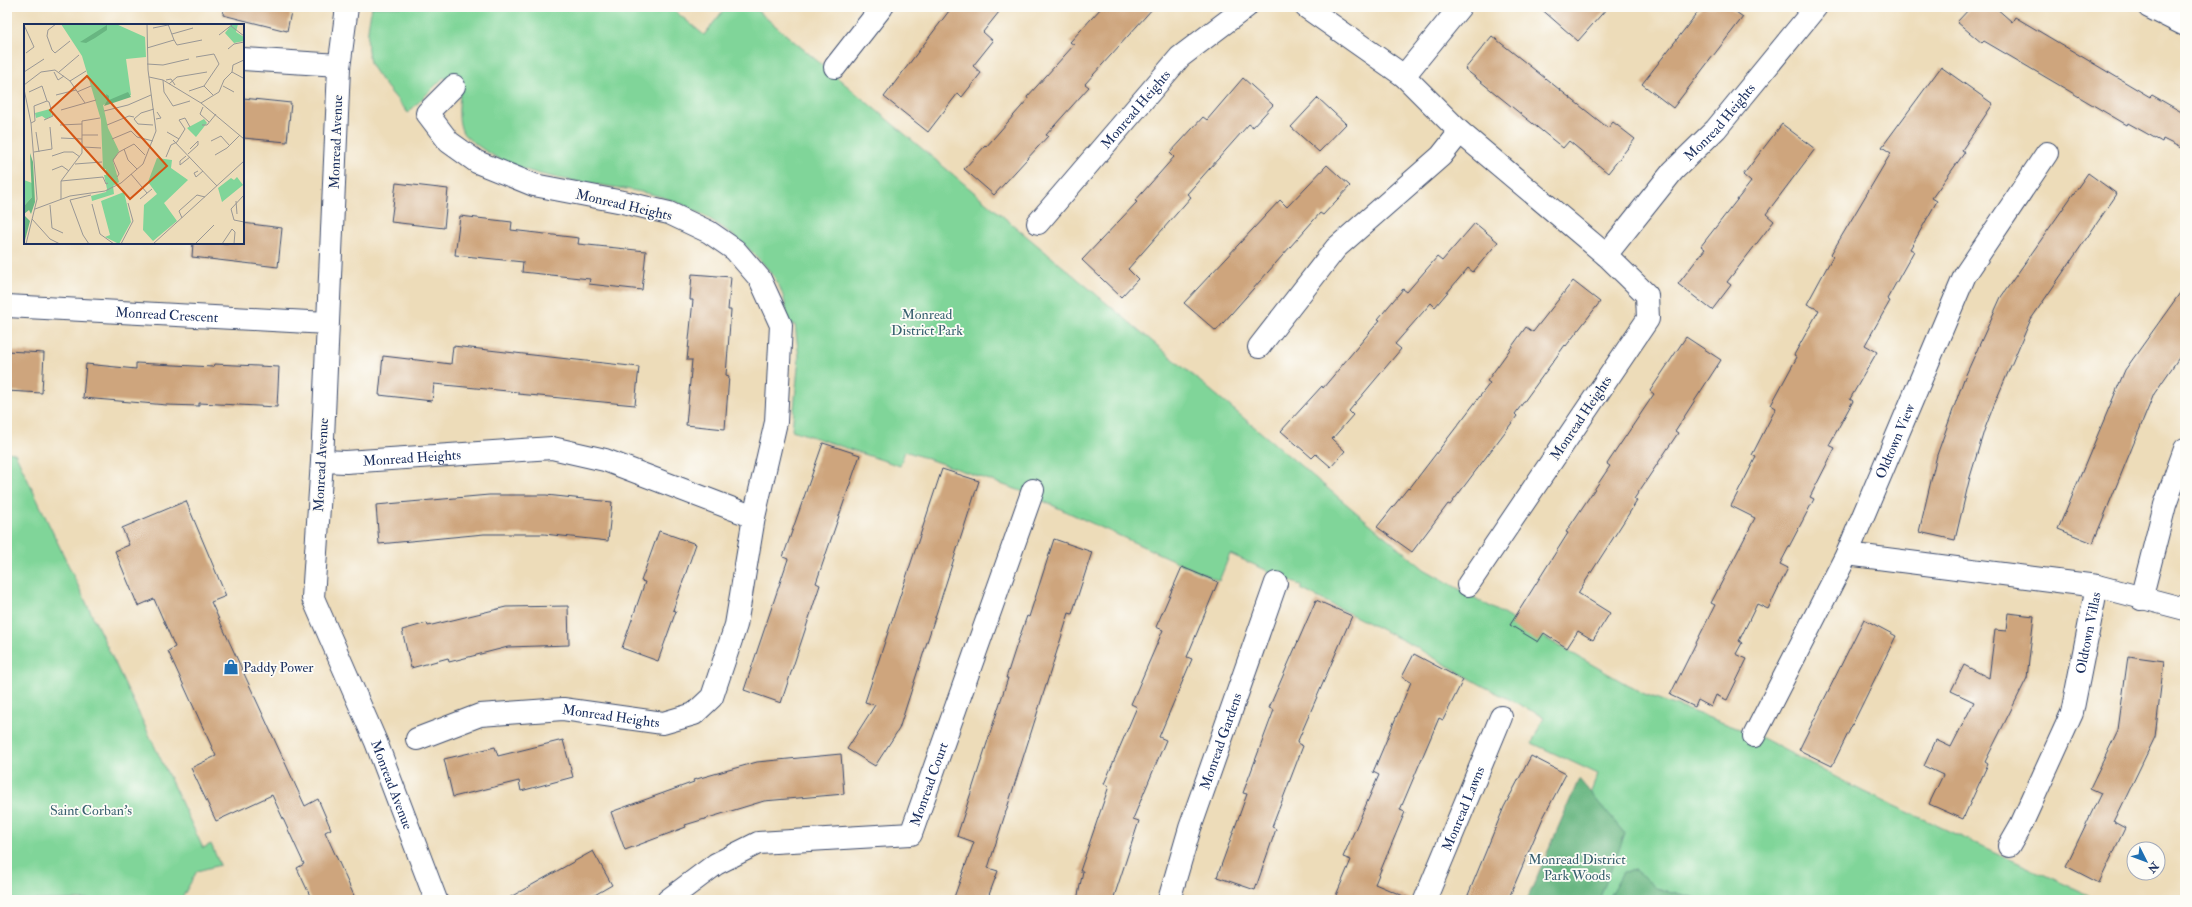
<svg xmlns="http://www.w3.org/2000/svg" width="2192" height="907" font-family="'IM FELL Double Pica',serif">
<rect width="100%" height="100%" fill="#fdfcf7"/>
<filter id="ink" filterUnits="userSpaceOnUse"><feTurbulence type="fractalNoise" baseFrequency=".025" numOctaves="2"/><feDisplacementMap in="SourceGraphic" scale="8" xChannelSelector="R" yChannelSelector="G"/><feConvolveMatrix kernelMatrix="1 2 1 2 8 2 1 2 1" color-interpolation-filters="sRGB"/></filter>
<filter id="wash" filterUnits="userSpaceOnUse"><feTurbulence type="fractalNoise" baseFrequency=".012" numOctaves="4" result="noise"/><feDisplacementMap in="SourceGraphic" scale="16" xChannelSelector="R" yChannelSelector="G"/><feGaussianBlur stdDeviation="0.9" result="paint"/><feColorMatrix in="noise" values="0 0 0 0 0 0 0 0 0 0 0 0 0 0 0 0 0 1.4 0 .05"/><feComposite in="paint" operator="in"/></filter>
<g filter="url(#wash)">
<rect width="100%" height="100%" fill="#eddcb9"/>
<!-- green -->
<path fill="#80d599" stroke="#4e827c" d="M 372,7 L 670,7 L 704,35 L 726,7 L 753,7 L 1424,569 L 1642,693 L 1756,735 L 1864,792 L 2099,900 L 1548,900 L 1598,774 L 1532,743 L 1544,717 L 1483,686 L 1412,645 L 1301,589 L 1302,586 L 1230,554 L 1219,581 L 1021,491 L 905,451 L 900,466 L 792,430 L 799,357 L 795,325 L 788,324 C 785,288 776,276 751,251 C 724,225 687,202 650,194 C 591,180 527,183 477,145 C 473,141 466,138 463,133 C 457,121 459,107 460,94 L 444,77 L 408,113 C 400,102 373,73 370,62 C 365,44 368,25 372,7 Z
M 7,452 L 15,453 L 203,848 L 211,844 L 220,865 L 197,871 L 181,900 L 7,900 Z"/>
<!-- forest -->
<path fill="#68b681" stroke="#427270" d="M 1579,779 L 1625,834 L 1599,900 L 1527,900 Z
M 1636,870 L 1656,888 L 1704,900 L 1607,900 L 1623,872 Z"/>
<g id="blocks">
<!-- building -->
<path fill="#cea57d" d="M 224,7 L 292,7 L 287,31 L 223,15 Z
M 952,7 L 1003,7 L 983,32 L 993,41 L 973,66 L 981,73 L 962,97 L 958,93 L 928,132 L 884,97 Z
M 1102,7 L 1154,7 L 1085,84 L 1089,87 L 1046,135 L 1048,136 L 994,195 L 964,169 L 985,146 L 986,147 L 1028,99 L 1027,97 L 1074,45 L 1070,42 Z
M 1539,7 L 1608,7 L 1578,41 Z
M 1702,7 L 1729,7 L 1743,17 L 1673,108 L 1642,84 Z
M 1971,7 L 1995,7 L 2012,22 L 2015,17 L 2150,97 L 2152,95 L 2185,114 L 2185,150 L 2163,139 L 2162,142 L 2128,123 L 2127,125 L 1984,41 L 1982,43 L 1957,22 Z
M 1492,36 L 1608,128 L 1613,122 L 1635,139 L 1608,173 L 1569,141 L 1563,148 L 1465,69 Z
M 1941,67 L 1993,104 L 1962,150 L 1965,152 L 1932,198 L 1937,201 L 1910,249 L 1914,251 L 1887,299 L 1890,301 L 1865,345 L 1877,352 L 1850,399 L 1853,401 L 1829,445 L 1835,448 L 1810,497 L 1814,499 L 1780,564 L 1788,568 L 1768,609 L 1757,604 L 1739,641 L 1742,643 L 1736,654 L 1747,659 L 1727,700 L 1716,695 L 1711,707 L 1698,700 L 1695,707 L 1670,695 L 1715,605 L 1711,603 L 1755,518 L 1731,506 L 1756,457 L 1752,455 L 1776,408 L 1771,405 L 1797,357 L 1794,355 L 1819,310 L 1807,304 L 1833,256 L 1831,254 L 1891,153 L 1882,147 Z
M 1243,78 L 1273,105 L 1253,127 L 1249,124 L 1187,194 L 1191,197 L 1128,269 L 1138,279 L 1121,297 L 1082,260 L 1137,202 L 1135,201 L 1174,157 L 1170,153 L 1203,117 L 1207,120 Z
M 243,98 L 291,103 L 287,142 L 243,138 Z
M 1318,98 L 1346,124 L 1319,152 L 1291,127 Z
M 1782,124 L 1815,149 L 1766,214 L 1774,221 L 1727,282 L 1731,285 L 1712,310 L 1678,284 L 1705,249 L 1701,246 L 1751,182 L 1743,175 Z
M 1327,165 L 1350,186 L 1323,215 L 1320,213 L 1216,331 L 1184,303 L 1280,200 L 1287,207 Z
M 2088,173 L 2117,194 L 2031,319 L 1994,405 L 1984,431 L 1970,477 L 1955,540 L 1919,532 L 1937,455 L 1964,379 L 2001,297 Z
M 396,183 L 448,189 L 444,228 L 391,222 Z
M 460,216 L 512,222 L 511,230 L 579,238 L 578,244 L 646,251 L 642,290 L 589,284 L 590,279 L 522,272 L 523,262 L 455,255 Z
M 243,223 L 282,228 L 278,267 L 192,257 L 193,243 L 243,243 Z
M 1475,223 L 1498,242 L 1473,272 L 1468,268 L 1435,307 L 1431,303 L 1395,344 L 1401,349 L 1349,411 L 1353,415 L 1332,439 L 1345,451 L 1331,467 L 1316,454 L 1312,458 L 1281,431 L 1322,386 L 1323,388 L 1380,320 L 1378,319 L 1403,289 L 1407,292 L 1437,257 L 1442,261 Z
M 692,274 L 731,277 L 728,310 L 731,310 L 726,375 L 729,376 L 725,429 L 686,425 L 692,360 L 687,360 L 693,300 L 690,300 Z
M 1573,281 L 1600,302 L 1566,346 L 1565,345 L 1515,414 L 1517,416 L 1450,505 L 1448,504 L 1412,552 L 1377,527 L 1408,488 L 1409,489 L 1490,383 L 1487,381 L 1526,327 L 1533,332 Z
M 2185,286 L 2185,349 L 2154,394 L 2093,543 L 2058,529 L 2125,370 Z
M 1686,337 L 1721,360 L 1675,431 L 1678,433 L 1634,499 L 1637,501 L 1578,593 L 1610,613 L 1593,640 L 1578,631 L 1567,648 L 1544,633 L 1538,642 L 1510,625 L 1568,533 L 1566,532 L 1610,466 L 1607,464 L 1654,394 L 1650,391 Z
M 453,346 L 639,367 L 635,405 L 518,394 L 518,392 L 434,384 L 432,401 L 379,395 L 383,356 L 451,364 Z
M 7,351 L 44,353 L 42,393 L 7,391 Z
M 136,363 L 213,367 L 214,364 L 279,367 L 277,407 L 199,403 L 199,406 L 167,405 L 83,398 L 86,364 L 136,369 Z
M 823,443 L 860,455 L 816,583 L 820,585 L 781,703 L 744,690 L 788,559 L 783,557 Z
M 942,469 L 979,481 L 899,729 L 875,766 L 847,749 L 875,705 L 865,702 Z
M 489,495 L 546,495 L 612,502 L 608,541 L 544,534 L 484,534 L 379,544 L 376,505 Z
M 186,501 L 226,596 L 211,602 L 305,806 L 318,799 L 331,829 L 325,832 L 356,900 L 312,900 L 297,868 L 304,864 L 272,795 L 216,821 L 191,768 L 216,756 L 168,651 L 175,647 L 154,599 L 138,606 L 115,551 L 129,545 L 122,528 Z
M 659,531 L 696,544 L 673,610 L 676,611 L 658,661 L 622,648 L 645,582 L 641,581 Z
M 1054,539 L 1092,552 L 1072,614 L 1069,613 L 988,868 L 998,871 L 987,900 L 953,900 L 974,842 L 957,836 L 1008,678 L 1006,678 L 1016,647 L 1027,616 L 1029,617 Z
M 1182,567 L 1218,582 L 1187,657 L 1192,659 L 1159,737 L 1166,740 L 1133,819 L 1139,821 L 1113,900 L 1077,900 L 1083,871 L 1080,871 L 1109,786 L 1104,784 L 1137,707 L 1131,704 L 1163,630 L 1156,627 Z
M 1316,600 L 1352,616 L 1297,743 L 1303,746 L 1272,827 L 1276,829 L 1255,890 L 1217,877 L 1247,794 L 1243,793 L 1274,710 L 1269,708 Z
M 568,606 L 569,645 L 508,647 L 449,662 L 448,658 L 411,668 L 402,630 L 427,623 L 428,626 L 506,607 Z
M 2008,613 L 2034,616 L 2027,678 L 1985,762 L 1988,764 L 1963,819 L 1929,804 L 1943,775 L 1924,766 L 1936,740 L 1951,747 L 1974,702 L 1951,691 L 1964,665 L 1989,678 L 1995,630 L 2006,631 Z
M 1864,619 L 1896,636 L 1832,766 L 1799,750 Z
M 1414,654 L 1463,680 L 1443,720 L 1439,718 L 1400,810 L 1405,812 L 1375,884 L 1413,900 L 1334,900 L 1351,860 L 1343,857 L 1379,775 L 1373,772 L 1411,682 L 1402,677 Z
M 2128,656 L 2164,661 L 2155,737 L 2114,822 L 2125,828 L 2099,883 L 2066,866 L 2101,793 L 2090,788 L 2118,730 Z
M 563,740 L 573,777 L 521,791 L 519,781 L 453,797 L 444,759 L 495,747 L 498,756 Z
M 841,754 L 844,794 L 764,801 L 685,825 L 686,827 L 625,850 L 611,812 L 694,782 L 693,780 L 757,762 Z
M 1531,756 L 1566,774 L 1543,818 L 1508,900 L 1466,900 L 1504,807 Z
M 593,851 L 612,885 L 586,900 L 505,900 Z"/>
</g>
</g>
<g filter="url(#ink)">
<use href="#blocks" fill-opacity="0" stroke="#3a496c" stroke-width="1"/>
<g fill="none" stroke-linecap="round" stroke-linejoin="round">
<defs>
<g id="minor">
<path id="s1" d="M 347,7 L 339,68 L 322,461 L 313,598 L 376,742 L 436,900"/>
<path d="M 1306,7 L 1404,76 L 1460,132 L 1606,255 L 1647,295 L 1648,319 L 1468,585"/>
<path d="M 2149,7 L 2185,25"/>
<path d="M 243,59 L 339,65"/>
<path d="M 835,67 L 882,7"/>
<path d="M 1404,76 L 1460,7"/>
<path id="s2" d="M 1038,223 L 1180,57 L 1246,7"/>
<path id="s3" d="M 1606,255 L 1673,171 L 1716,129 L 1816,7"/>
<path id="s4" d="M 7,306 L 327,323"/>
<path d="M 1259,347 L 1336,248 L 1441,156 L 1460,132"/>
<path id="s5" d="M 322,461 L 346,462 L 552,448 L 605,460 L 754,517"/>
<path d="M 1847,554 L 2097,586 L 2185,609"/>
<path d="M 2141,599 L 2165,505 L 2185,449"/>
<path id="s6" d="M 1754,736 L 1847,554 L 1965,275 L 2047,153"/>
<path id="s7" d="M 417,739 L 480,715 L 563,709 L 663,723 L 694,714 L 712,697 L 736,625 L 754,517 L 776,422 L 781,325 L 760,279 L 735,250 L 709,232 L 669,213 L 623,202 L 534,185 L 477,162 L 449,142 L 427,113 L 454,86"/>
<path id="s8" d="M 2009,846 L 2021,825 L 2072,713 L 2097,586"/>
<path id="s9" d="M 668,900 L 716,864 L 758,843 L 911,834 L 1033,490"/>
<path id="s10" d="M 1169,900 L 1190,828 L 1276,583"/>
<path id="s11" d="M 1425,900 L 1501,717"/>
</g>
</defs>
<!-- minor casing -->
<use href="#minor" stroke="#3a496c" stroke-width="24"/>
<!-- minor -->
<use href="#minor" stroke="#fff" stroke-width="22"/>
</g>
</g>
<!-- icons -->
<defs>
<symbol id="shop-bare" viewBox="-9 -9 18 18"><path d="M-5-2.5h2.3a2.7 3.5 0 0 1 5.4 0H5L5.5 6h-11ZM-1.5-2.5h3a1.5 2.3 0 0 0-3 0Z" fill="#1f6fb2" stroke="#fdfcf7" stroke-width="2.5" paint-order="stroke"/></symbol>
</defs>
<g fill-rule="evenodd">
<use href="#shop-bare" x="220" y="656" width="22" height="22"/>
</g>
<g text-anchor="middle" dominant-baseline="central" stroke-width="3.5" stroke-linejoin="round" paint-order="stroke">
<!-- street labels -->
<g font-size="14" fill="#1b2f5e" stroke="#fdfcf7">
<text stroke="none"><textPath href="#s2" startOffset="150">Monread Heights</textPath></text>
<text stroke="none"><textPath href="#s3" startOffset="175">Monread Heights</textPath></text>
<text transform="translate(336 142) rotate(-88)">Monread Avenue</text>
<text transform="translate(624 205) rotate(13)">Monread Heights</text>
<text stroke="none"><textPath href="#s4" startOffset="160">Monread Crescent</textPath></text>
<text transform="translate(1581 418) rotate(-56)">Monread Heights</text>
<text stroke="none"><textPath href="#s6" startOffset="327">Oldtown View</textPath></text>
<text stroke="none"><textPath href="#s5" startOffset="90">Monread Heights</textPath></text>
<text transform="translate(321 465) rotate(-87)">Monread Avenue</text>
<text stroke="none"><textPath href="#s8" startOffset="229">Oldtown Villas</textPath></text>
<text stroke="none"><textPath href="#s7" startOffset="199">Monread Heights</textPath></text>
<text stroke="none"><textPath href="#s10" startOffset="167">Monread Gardens</textPath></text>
<text stroke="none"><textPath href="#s9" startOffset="313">Monread Court</textPath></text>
<text stroke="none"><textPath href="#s1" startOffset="795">Monread Avenue</textPath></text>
<text stroke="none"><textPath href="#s11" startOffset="99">Monread Lawns</textPath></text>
</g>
<!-- park labels -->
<g font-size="14" fill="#396170" stroke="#fdfcf7">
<text x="927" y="314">Monread<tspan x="927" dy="16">District Park</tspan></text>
<text x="91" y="810">Saint Corban's</text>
<text x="1577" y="859">Monread District<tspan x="1577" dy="16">Park Woods</tspan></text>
</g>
<!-- poi labels -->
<g font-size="14" fill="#1b2f5e" stroke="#fdfcf7" text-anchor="start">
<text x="243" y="667">Paddy Power</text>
</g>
</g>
<!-- overview -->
<g transform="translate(24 24)">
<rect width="220" height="220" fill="#eddcb9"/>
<path d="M 37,0 L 92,0 L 121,13 L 122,33 L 102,35 L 107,71 L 79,81 L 84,104 L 95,127 L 89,137 L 95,158 L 89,162 L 90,170 L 68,177 L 67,172 L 82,168 L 83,165 L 80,151 L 82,151 L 82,145 L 79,145 L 77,96 L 58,32 ZM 208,0 L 214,0 L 212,8 L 220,13 L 220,17 L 210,19 L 201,9 ZM 26,85 L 28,92 L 22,95 L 18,92 L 12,94 L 11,89 ZM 180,95 L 183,99 L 172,113 L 163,104 ZM 133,134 L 148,136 L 147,144 L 164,156 L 140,179 L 153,197 L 129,217 L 119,206 L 120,181 L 133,170 L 124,158 ZM 213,153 L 219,161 L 198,178 L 194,164 L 207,154 L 210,156 ZM 0,156 L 8,159 L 8,173 L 0,182 ZM 100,168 L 107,198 L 95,220 L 81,213 L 86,211 L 77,177 Z" fill="#80d599"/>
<path d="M 83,1 L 83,6 L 71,14 L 62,19 L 56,18 ZM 104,68 L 107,73 L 80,82 L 83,77 L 82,70 L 85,72 L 85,76 ZM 6,129 L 9,138 L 11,178 L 7,190 L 5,186 L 0,190 L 0,182 L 8,173 ZM 0,191 L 6,197 L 0,220 Z" fill="#68b681"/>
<path fill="none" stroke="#999795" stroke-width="1" d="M 32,0 L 24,6 L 23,12 L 28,26 L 31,29 L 46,17M 0,1 L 10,23 L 2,29M 207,2 L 220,12M 129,4 L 144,1M 148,10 L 169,4M 195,11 L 209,0M 150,16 L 153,21 L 178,16M 123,24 L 150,16 L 144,0M 204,25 L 210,20 L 220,18M 172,33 L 190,30 L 195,40 L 180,62 L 189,71M 123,40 L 139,41 L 165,35M 0,48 L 20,35M 30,48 L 34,56 L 40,52M 35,48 L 55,31M 208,48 L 219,54M 125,53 L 139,56 L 177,79 L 220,115M 139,56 L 140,68 L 149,82 L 166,77M 142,56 L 147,55 L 151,61M 46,57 L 62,47M 145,60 L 153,53 L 183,48M 0,61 L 17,48 L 31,46 L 46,57 L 61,79M 199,62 L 210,68M 0,65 L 7,99 L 13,175 L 2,220M 165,67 L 180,62M 5,68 L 18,62 L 23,77 L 10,82 L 11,97 L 7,99M 53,68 L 67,62M 32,71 L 52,66M 177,79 L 195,68 L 200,56 L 208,48 L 209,41 L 220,36M 179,83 L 176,90 L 185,98M 37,86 L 72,76M 80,87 L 104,81 L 127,71M 132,95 L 137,94 L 133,88M 20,96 L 29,92 L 25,78 L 23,77M 36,101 L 58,100M 83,101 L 105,92 L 110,93M 129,101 L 114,100 L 110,95 L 117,89 L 130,85M 178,101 L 183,101 L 192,90M 12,108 L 15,128M 143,108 L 155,115M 58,111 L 74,111M 37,114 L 58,115M 88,115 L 107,107 L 113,113 L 129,117M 149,116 L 193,162M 187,117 L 197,112 L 205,121M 59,123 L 77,124M 100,125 L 104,136 L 113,145M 10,128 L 28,125 L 26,103M 164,130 L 174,121 L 174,117 L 166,125M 191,131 L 203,124 L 216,111M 28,132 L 40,128 L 49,128 L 56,133M 162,132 L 156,137 L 156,141 L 166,133M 142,133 L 147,121 L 153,118 L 161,105 L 155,96 L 161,94 L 166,103M 51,140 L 78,138M 28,146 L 38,142 L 45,147M 174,147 L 170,149 L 172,153 L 179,147M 107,150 L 123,169M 93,153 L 95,150 L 89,136 L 95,128 L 110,120 L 121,131M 37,157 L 79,153 L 82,160 L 84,159M 220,171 L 207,185 L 210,196 L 220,198M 37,175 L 37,157 L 58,129 L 58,97 L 76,94M 116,175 L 128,165M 212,177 L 213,190M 68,180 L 76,210 L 90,220M 26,181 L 28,204 L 39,209M 11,185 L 46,172 L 81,167 L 97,159 L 119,140 L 132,107 L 124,46 L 123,0M 158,194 L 155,187 L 173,171 L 181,173M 8,195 L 26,215 L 36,220M 65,220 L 59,211 L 46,176 L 67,171M 97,220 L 109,197 L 104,179M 129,220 L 220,137M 171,220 L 190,201M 198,220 L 208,205 L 211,208 L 210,220"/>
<path fill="#d45514" fill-opacity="0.15" stroke="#d45514" stroke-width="2" d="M 63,52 L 143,142 L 106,175 L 26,86 Z"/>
<rect width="220" height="220" fill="none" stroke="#1b2f5e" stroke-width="2"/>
</g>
<!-- margin -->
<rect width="2192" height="907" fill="none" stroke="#fdfcf7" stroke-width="24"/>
<!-- north arrow -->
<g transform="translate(2146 861) rotate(132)"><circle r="19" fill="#fdfcf7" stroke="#a3aaba"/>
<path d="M0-3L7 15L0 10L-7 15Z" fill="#1f6fb2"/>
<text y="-6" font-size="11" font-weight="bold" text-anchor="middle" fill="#1b2f5e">N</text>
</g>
</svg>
